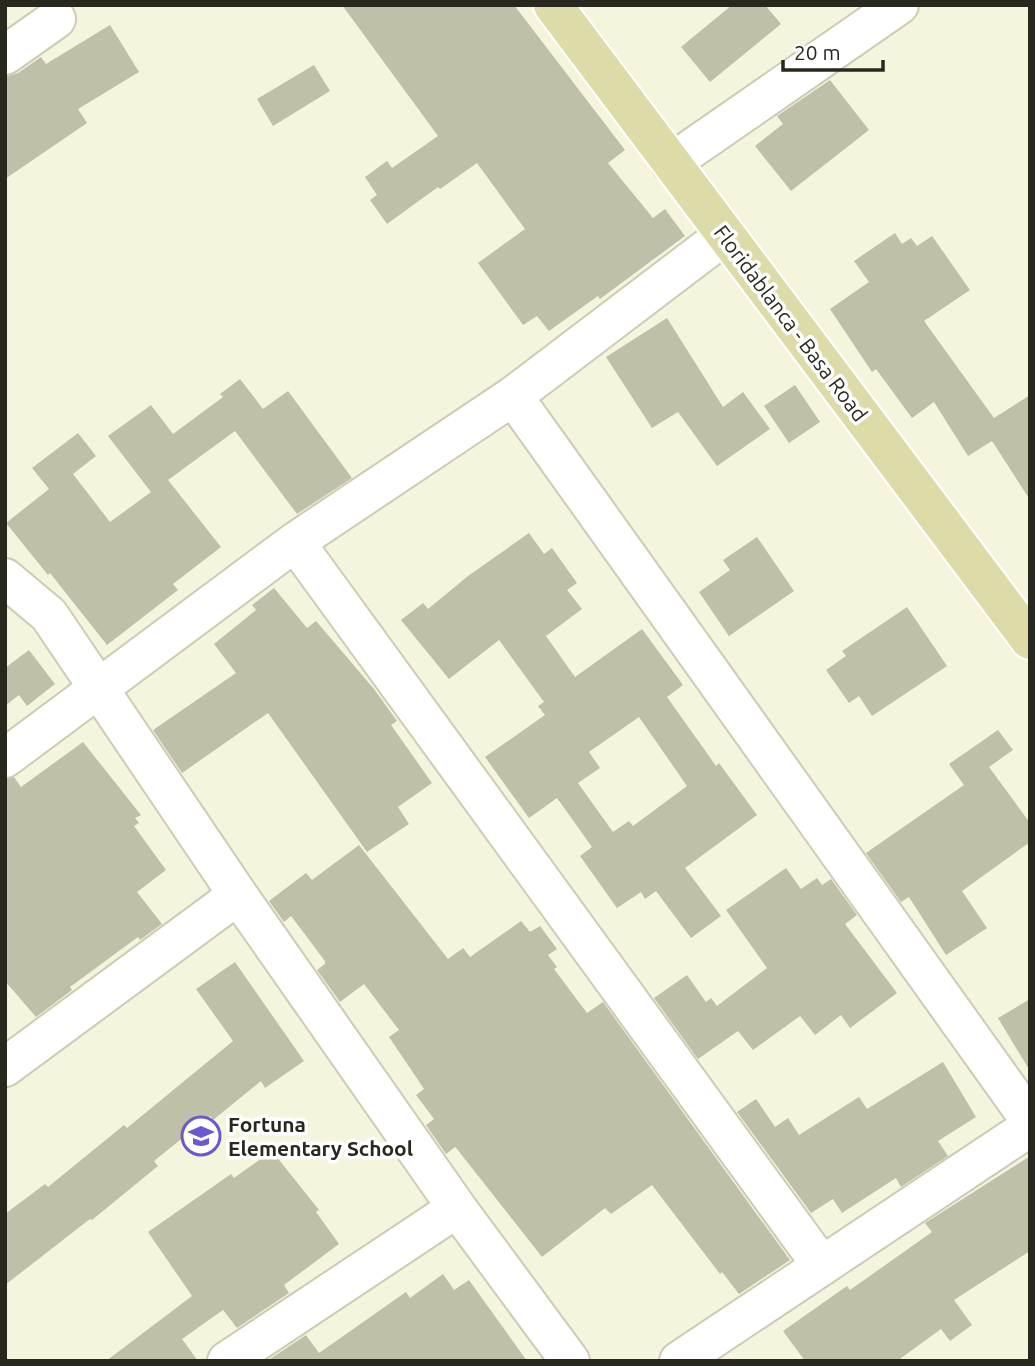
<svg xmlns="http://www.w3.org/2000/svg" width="1035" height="1366" font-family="Ubuntu,sans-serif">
<rect width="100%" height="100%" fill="#f5f5dd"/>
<!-- building -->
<path fill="#c0c0a9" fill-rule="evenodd" d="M 342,5 L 514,5 L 625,150 L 608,163 L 653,218 L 665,209 L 685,236 L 600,299 L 598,296 L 549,331 L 537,316 L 523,325 L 478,263 L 525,229 L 477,163 L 440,189 L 438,187 L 387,224 L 370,200 L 377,195 L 365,177 L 387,161 L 392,168 L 438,136 Z
M 732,5 L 765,5 L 781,24 L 710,82 L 681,47 Z
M 110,25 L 139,72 L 78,109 L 87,123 L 5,179 L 5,77 L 18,73 L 41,57 L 46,64 Z
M 314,65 L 330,91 L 273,126 L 257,99 Z
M 830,80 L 869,130 L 791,191 L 755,146 L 783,124 L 777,116 Z
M 895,233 L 902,244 L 911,238 L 917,246 L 932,236 L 970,290 L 924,321 L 994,418 L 1030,395 L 1030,500 L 992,441 L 968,456 L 934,402 L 912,418 L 876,369 L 872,372 L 830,309 L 869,282 L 854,261 Z
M 667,318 L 723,407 L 743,392 L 770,429 L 717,466 L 678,412 L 652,428 L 606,357 Z
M 240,379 L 263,409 L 288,391 L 352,478 L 297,514 L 235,431 L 168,480 L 221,547 L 173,584 L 178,590 L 107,645 L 50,573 L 48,575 L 6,523 L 49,489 L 32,468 L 78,433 L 96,456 L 73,474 L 110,522 L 151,492 L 108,436 L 151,405 L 173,434 L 223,397 L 220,394 Z
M 795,385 L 820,422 L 789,443 L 764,406 Z
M 529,533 L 544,554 L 552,548 L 577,583 L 567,590 L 582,609 L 546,636 L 575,677 L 642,629 L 683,685 L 667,697 L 716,766 L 719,763 L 757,815 L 685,868 L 721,916 L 691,938 L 656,891 L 645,899 L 641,892 L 617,908 L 580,856 L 592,847 L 557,798 L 529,818 L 485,757 L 545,715 L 538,706 L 544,702 L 499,640 L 449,679 L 401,620 L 423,603 L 428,609 L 468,576 ZM 639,717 L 687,786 L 633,826 L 629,821 L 613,832 L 578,783 L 600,768 L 589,752 Z
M 757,537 L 794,591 L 729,636 L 699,592 L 730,570 L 723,560 Z
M 274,588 L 307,628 L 316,621 L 374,689 L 397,721 L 391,725 L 432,783 L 398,807 L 409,824 L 367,852 L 268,713 L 182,773 L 153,730 L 236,673 L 214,644 L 256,610 L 252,605 Z
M 907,607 L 947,666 L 872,716 L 859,696 L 849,703 L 826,670 L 846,656 L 842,651 Z
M 29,650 L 55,684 L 27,706 L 19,695 L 5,706 L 5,668 Z
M 998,730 L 1013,750 L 989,767 L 1030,823 L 1030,842 L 962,891 L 987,928 L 946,955 L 909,897 L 901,902 L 866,853 L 964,785 L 949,764 Z
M 83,742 L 141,815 L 135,818 L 139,823 L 134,826 L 166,870 L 137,892 L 162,924 L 140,940 L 138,937 L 70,987 L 72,990 L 36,1017 L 5,981 L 5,779 L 14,777 L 21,787 Z
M 359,845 L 448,959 L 463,948 L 470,957 L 521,921 L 530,932 L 540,926 L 557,949 L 548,955 L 557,967 L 554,969 L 587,1013 L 603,1002 L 790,1260 L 739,1294 L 722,1272 L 720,1274 L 652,1185 L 611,1214 L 605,1208 L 542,1257 L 457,1149 L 455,1147 L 446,1154 L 426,1125 L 434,1119 L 416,1095 L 424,1089 L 389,1037 L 399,1030 L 364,984 L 340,1002 L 317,970 L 325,964 L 325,961 L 291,916 L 284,922 L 269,901 L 306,873 L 312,880 Z
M 786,868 L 801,889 L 817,878 L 822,885 L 831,879 L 857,915 L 845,924 L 897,993 L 850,1028 L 841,1015 L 815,1035 L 800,1016 L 753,1050 L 738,1031 L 698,1059 L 654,998 L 687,975 L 706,1002 L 711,998 L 717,1006 L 767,968 L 726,910 Z
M 235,962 L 304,1061 L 265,1088 L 261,1081 L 213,1120 L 210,1116 L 154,1161 L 158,1166 L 92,1220 L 90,1219 L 5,1285 L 5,1214 L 45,1184 L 48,1187 L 124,1125 L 127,1128 L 233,1041 L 196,989 Z
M 1030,999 L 1030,1071 L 998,1018 Z
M 943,1062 L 976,1117 L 938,1141 L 948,1156 L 901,1187 L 896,1178 L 842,1213 L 833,1199 L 811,1213 L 737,1112 L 756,1099 L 775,1127 L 788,1118 L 799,1135 L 859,1097 L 867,1109 Z
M 272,1151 L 319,1210 L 316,1212 L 339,1244 L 284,1285 L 289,1293 L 237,1328 L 223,1310 L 182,1339 L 198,1361 L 106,1361 L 192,1296 L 148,1232 L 231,1174 L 234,1178 Z
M 1030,1156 L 1030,1251 L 954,1300 L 972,1325 L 950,1341 L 941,1329 L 897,1361 L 805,1361 L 783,1331 L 847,1286 L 850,1290 L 932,1232 L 925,1223 Z
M 443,1274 L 454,1290 L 469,1280 L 527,1361 L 267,1361 L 306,1335 L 319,1353 L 406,1292 L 410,1298 Z"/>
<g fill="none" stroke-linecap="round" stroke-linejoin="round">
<defs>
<path id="minor" d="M 5,55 L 56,19
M 671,163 L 899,5
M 513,396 L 1030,1120
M 295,542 L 822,1266
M 5,578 L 49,615 L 238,895 L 457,1208 L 570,1361
M 5,758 L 295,542 L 513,396 L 725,235
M 5,1067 L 238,895
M 227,1361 L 457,1208
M 679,1361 L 1030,1127"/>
<path id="primary" d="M 553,5 L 1030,640"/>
</defs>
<!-- minor casing -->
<use href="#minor" stroke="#ccccb5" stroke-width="42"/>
<!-- primary casing -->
<use href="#primary" stroke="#fff" stroke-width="42"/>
<!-- minor -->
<use href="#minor" stroke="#fff" stroke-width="38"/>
<!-- primary -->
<use href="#primary" stroke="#dddba8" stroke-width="38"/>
</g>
<!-- icons -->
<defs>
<symbol id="school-ring" viewBox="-11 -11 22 22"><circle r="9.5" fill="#fff" stroke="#6b57d1" stroke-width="1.5"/><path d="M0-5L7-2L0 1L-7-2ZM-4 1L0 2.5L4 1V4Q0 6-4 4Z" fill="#6b57d1"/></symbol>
</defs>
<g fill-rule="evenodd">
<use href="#school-ring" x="179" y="1114" width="44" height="44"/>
</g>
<g text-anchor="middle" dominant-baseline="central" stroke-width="7" stroke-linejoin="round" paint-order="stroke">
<!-- street labels -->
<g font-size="21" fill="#28281f" stroke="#fff">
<text transform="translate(791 323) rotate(53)">Floridablanca - Basa Road</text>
</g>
<!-- poi labels -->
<g font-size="21" font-weight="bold" fill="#28281f" stroke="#fff" text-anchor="start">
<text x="228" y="1124">Fortuna<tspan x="228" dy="24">Elementary School</tspan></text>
</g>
</g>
<!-- border -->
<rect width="1035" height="1366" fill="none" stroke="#28281f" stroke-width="14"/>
<!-- scale -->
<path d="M783 60v10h100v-10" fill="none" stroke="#28281f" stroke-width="3.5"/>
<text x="794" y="60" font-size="21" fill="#28281f" stroke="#ffffff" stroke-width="5" paint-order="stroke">20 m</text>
</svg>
